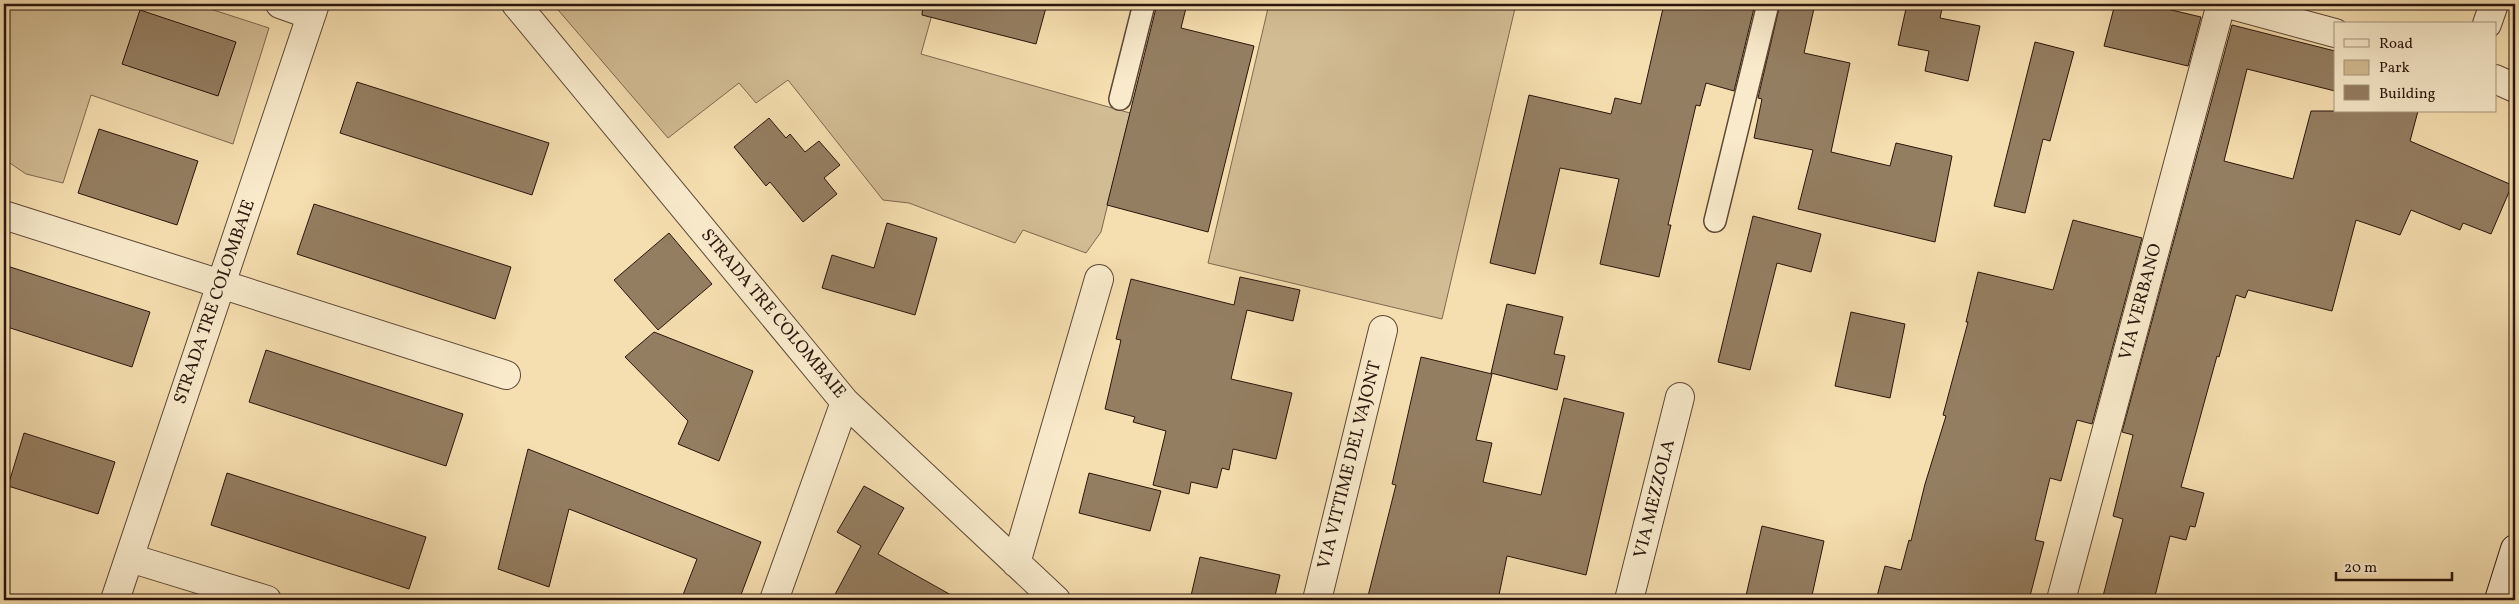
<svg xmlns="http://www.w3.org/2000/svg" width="2519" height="604" font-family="Vollkorn,serif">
<rect width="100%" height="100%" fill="#f5deaf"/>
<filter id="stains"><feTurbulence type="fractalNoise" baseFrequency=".004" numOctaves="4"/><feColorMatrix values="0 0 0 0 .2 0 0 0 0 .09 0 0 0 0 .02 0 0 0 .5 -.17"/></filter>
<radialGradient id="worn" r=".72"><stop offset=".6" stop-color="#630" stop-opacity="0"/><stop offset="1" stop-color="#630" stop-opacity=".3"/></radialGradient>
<!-- green -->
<path fill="#d2bc93" stroke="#7e6850" d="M 4,4 L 195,4 L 269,28 L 233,144 L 91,95 L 63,183 L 26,174 L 4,159 Z
M 553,4 L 935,4 L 921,54 L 1130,113 L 1101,232 L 1086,253 L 1023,230 L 1015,243 L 909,203 L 883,200 L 788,80 L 756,103 L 739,83 L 668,138 Z
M 1269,4 L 1516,4 L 1442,319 L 1208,263 Z"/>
<!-- building -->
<path fill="#947e61" stroke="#2a150c" d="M 923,4 L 1047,4 L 1036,44 L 922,15 Z
M 1157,4 L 1187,4 L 1181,28 L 1254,46 L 1208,232 L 1107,205 Z
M 1664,4 L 1755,4 L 1734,91 L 1706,83 L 1700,106 L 1696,105 L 1668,225 L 1671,225 L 1659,277 L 1600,264 L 1619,179 L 1560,168 L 1535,274 L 1490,263 L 1529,95 L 1611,114 L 1615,98 L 1641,104 Z
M 1780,4 L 1815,4 L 1804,53 L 1850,63 L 1831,152 L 1890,166 L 1896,143 L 1952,156 L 1935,242 L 1798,209 L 1813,150 L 1754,138 L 1762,99 L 1758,98 Z
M 1907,4 L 1943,4 L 1940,18 L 1980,26 L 1968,81 L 1925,71 L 1929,51 L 1898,45 Z
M 2115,4 L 2146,4 L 2201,17 L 2188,66 L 2104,46 Z
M 140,10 L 236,42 L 218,96 L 122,64 Z
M 2232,25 L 2335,51 L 2335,91 L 2247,69 L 2224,161 L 2293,179 L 2311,111 L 2418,111 L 2410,141 L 2512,185 L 2491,234 L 2463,223 L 2460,230 L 2411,210 L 2400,235 L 2356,220 L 2332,311 L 2248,290 L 2245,298 L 2236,295 L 2219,357 L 2217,356 L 2181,487 L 2204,493 L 2195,527 L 2190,526 L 2186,540 L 2170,536 L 2154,600 L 2102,600 L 2123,519 L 2113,516 L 2133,435 L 2122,432 Z
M 2035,42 L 2074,52 L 2050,141 L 2043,139 L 2025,213 L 1994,206 Z
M 357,82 L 549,143 L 532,195 L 340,133 Z
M 769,118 L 786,138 L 790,134 L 805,152 L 819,141 L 840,165 L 824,178 L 837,194 L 803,222 L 770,182 L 766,186 L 734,147 Z
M 99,129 L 198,161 L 177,225 L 78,193 Z
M 314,204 L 511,267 L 495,319 L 297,254 Z
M 1753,216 L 1821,234 L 1811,272 L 1777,263 L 1750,370 L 1718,362 Z
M 2073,220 L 2142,238 L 2092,424 L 2077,420 L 2061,481 L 2050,478 L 2035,540 L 2044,542 L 2029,600 L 1876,600 L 1885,566 L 1901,570 L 1909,540 L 1911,541 L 1925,484 L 1946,416 L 1943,415 L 1968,322 L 1966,322 L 1978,272 L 2053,290 Z
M 887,223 L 937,238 L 915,315 L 822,288 L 832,255 L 874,268 Z
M 669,233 L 712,284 L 658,330 L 614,280 Z
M 4,265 L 150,312 L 132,367 L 4,326 Z
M 1240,277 L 1300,290 L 1293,321 L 1247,310 L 1231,379 L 1292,393 L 1276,459 L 1233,449 L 1229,470 L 1222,468 L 1217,488 L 1191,482 L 1189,494 L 1153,485 L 1166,431 L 1133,422 L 1135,417 L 1105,409 L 1121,340 L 1116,339 L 1131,279 L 1234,305 Z
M 1507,304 L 1563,317 L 1554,354 L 1565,356 L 1557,390 L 1491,373 Z
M 1851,312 L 1905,324 L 1890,398 L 1835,386 Z
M 654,332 L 753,371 L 719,461 L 678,444 L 688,421 L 625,357 Z
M 266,350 L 463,414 L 446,466 L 249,402 Z
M 1421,357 L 1492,374 L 1476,440 L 1492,443 L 1483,482 L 1541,495 L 1564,398 L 1624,413 L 1586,575 L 1507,556 L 1498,600 L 1367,600 L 1396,485 L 1392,484 Z
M 24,433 L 115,462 L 98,514 L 8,486 Z
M 528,449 L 761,542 L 739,600 L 681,600 L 697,559 L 569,509 L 549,587 L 498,569 Z
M 227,473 L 426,537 L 409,589 L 211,525 Z
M 1089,473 L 1161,491 L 1150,531 L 1079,513 Z
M 864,486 L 904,508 L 878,554 L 960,600 L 832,600 L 861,546 L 837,532 Z
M 1762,526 L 1824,541 L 1811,600 L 1745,600 Z
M 1200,557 L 1280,575 L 1274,600 L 1190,600 Z"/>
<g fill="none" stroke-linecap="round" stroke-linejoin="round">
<defs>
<path id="service" d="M 1120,99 L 1144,4
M 1715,221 L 1768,4"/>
<path id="minor" d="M 280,4 L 311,15
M 516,4 L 845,402 L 1056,600
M 2228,4 L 2335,33
M 2487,24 L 2494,4
M 2495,79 L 2515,88
M 4,215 L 506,375
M 130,558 L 267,600
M 1016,563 L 1099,279
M 115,600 L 315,4
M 774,600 L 845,402
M 1317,600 L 1383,330
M 1629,600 L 1680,397
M 2061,600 L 2221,4"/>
<path id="secondary" d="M 2499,600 L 2515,549"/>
</defs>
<!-- service casing -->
<use href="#service" stroke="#5d4735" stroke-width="24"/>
<!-- minor casing -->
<use href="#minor" stroke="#5d4735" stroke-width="30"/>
<!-- secondary casing -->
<use href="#secondary" stroke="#2a150c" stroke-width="30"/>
<!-- service -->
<use href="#service" stroke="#f8eacb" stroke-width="21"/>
<!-- minor -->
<use href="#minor" stroke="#f8eacb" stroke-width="28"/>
<!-- secondary -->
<use href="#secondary" stroke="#f8eacb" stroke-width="28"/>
</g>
<g text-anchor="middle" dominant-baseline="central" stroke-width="4" stroke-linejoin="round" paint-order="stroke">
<!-- street labels -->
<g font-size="18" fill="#2a150c" stroke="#f8eacb">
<text transform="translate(215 302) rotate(-71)">STRADA TRE COLOMBAIE</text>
<text transform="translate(2141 302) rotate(-75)">VIA VERBANO</text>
<text transform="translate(773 314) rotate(50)">STRADA TRE COLOMBAIE</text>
<text transform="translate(1350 465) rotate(-76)">VIA VITTIME DEL VAJONT</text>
<text transform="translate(1655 499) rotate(-76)">VIA MEZZOLA</text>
</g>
</g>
<!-- margin -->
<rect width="2519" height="604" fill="none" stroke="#f5deaf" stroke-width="20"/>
<rect x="5" y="5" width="2509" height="594" fill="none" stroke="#2a150c" stroke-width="2.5"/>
<rect x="10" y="10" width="2499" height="584" fill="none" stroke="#2a150c"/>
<!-- legend -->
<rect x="2334" y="22" width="162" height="90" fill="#f8eacb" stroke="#a6957f"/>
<rect x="2344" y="39" width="25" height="8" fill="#f8eacb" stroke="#a6957f"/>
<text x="2379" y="48" font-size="15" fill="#2a150c">Road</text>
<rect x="2344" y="60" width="25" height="15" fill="#d2bc93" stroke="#a6957f"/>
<text x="2379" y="72" font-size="15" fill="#2a150c">Park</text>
<rect x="2344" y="85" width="25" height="15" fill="#947e61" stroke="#a6957f"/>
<text x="2379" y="98" font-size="15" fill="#2a150c">Building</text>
<!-- scale -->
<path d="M2336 572v8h116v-8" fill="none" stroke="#2a150c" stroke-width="2.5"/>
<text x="2344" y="572" font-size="15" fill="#2a150c" stroke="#f8eacb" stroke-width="4" paint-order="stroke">20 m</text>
<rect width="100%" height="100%" filter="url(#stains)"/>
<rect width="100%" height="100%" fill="url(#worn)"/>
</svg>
